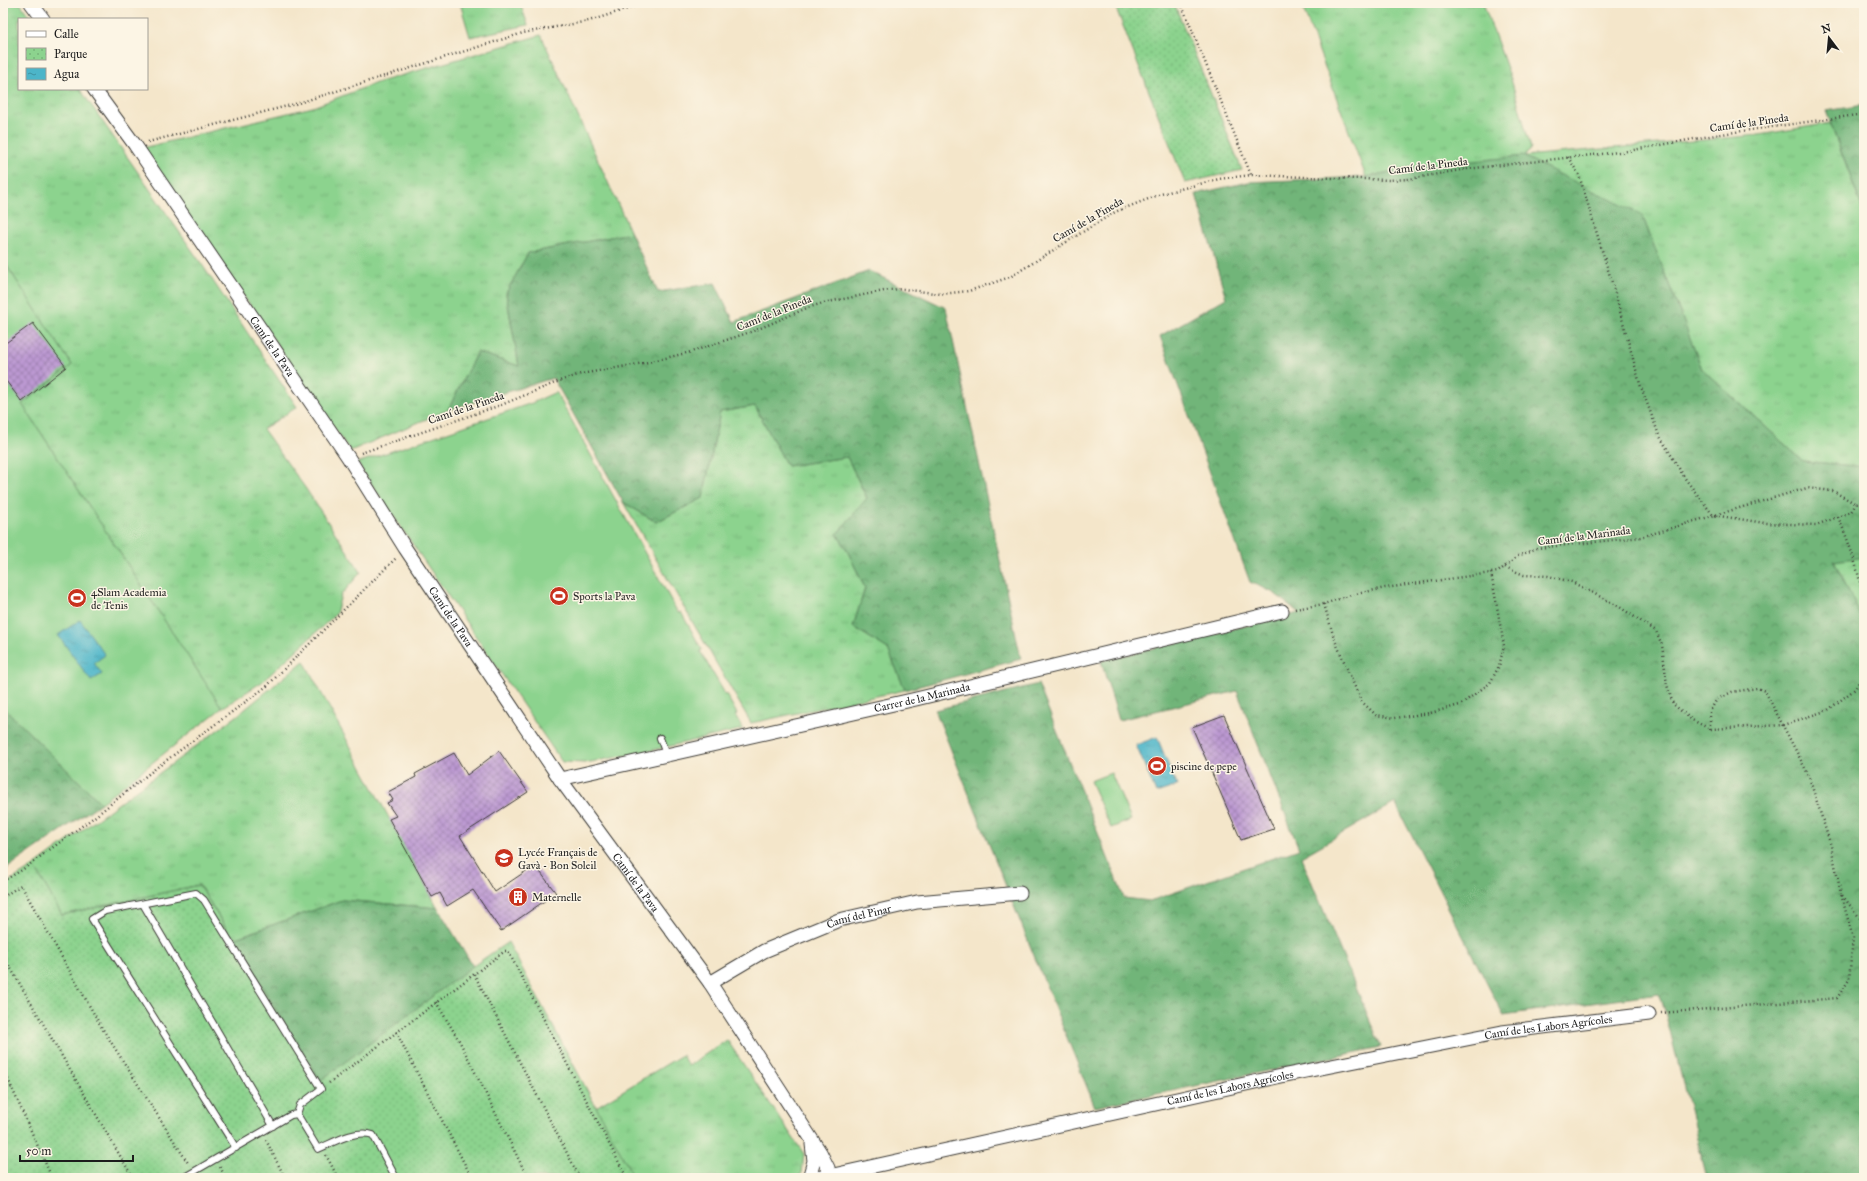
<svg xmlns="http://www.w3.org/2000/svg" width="1867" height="1181" font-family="'IM FELL Great Primer',serif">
<defs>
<pattern id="grass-tufts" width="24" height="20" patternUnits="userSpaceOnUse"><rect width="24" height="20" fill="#8cd38e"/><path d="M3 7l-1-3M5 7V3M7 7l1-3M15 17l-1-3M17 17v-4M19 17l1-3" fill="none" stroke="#78b57a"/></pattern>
<pattern id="forest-crowns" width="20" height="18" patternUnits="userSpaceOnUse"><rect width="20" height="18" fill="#71b579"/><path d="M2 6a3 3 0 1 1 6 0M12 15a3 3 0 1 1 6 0" fill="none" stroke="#5c9262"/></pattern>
<pattern id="park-dots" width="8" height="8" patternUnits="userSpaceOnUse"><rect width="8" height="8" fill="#8cd38e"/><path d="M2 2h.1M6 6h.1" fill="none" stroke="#78b57a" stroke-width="1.8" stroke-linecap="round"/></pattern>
<pattern id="water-ripples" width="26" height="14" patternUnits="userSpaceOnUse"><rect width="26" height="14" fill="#4cb5c9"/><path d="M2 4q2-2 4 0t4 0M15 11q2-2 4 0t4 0" fill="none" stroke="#3e92a2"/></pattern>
<pattern id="building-cross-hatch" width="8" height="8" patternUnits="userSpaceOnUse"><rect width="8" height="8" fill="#bc99d2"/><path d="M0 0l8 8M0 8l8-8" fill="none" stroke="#987caa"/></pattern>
</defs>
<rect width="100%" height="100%" fill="#fcf5e5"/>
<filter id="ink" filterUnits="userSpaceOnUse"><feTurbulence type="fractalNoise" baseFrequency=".025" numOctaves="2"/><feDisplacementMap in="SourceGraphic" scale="8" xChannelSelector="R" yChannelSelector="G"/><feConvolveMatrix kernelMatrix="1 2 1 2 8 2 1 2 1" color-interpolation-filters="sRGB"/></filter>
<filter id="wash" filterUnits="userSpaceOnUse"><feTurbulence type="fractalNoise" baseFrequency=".012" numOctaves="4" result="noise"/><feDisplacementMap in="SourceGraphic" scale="16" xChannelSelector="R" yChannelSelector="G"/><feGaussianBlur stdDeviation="0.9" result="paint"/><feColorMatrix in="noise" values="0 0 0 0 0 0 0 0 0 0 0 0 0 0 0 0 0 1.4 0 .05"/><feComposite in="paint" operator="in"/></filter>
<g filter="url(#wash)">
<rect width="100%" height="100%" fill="#f4e6ca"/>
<!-- grass -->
<path fill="url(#grass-tufts)" stroke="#547855" d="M 3,3 L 20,3 L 31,19 L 19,19 L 19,89 L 80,89 L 203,266 L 297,407 L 263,429 L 306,489 L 361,572 L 341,595 L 336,614 L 262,682 L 222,708 L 22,404 L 72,365 L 3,260 Z
M 460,3 L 520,3 L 528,25 L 470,37 Z
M 1301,3 L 1483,3 L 1511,79 L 1531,148 L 1524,156 L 1759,135 L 1830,123 L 1864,213 L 1864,467 L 1803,461 L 1702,369 L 1642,215 L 1413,167 L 1366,177 Z
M 541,35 L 631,233 L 528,253 L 506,294 L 519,366 L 477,352 L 448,410 L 350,451 L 142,148 L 313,107 L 379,82 Z
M 755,406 L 787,466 L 847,457 L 867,499 L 837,534 L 846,548 L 865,588 L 853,627 L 888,649 L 905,690 L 751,723 L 623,502 L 656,522 L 703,498 L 720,412 Z
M 1864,557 L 1864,623 L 1834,560 Z
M 304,661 L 438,908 L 342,900 L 233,939 L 199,885 L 62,915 L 34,866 L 238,715 Z
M 727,1040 L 804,1154 L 802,1173 L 798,1178 L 634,1178 L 596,1107 L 682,1055 L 688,1066 Z"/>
<!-- forest -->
<path fill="url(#forest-crowns)" stroke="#46684a" d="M 1864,105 L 1864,213 L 1826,111 Z
M 1523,156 L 1642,215 L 1702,369 L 1803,461 L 1864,467 L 1864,557 L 1834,561 L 1864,623 L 1864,1178 L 1707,1178 L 1662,1000 L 1659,994 L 1503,1015 L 1395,803 L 1301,857 L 1381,1047 L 1095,1107 L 935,710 L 1038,684 L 1124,898 L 1150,901 L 1299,849 L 1237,691 L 1119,720 L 1101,661 L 1299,613 L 1274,593 L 1250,582 L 1160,336 L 1226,298 L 1196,194 L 1248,182 L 1366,177 L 1413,167 Z
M 631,233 L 658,292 L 715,283 L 734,322 L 869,271 L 946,308 L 1021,659 L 905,690 L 888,649 L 853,627 L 865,588 L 846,548 L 837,534 L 867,498 L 847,457 L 787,466 L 755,406 L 720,412 L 703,498 L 656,522 L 623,502 L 553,378 L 448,410 L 477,352 L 519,366 L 506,293 L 528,253 Z
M 3,707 L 101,803 L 3,871 Z
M 342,900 L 438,908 L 473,966 L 320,1081 L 233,939 Z"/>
<!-- park -->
<path fill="url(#park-dots)" stroke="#547855" d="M 1114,3 L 1174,3 L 1242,170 L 1185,183 Z
M 34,866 L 62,915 L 199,885 L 320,1081 L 473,966 L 508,942 L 634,1178 L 3,1178 L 3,885 Z"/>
<!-- pitch -->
<path fill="#8cd38e" stroke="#547855" d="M 3,260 L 72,365 L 22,404 L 222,708 L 101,803 L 3,707 Z
M 556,392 L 678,613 L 681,612 L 702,650 L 700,651 L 724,692 L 724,695 L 726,694 L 737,714 L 735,715 L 743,729 L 645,752 L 585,763 L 562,762 L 357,463 L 532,403 Z
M 1111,773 L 1131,820 L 1111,828 L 1090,781 Z"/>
<!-- water -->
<path fill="url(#water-ripples)" stroke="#346872" d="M 80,620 L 105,655 L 94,663 L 102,674 L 91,681 L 58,635 Z
M 1157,737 L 1177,786 L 1156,793 L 1136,745 Z"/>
<g id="blocks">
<!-- building -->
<path fill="url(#building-cross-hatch)" d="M 33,323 L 66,367 L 22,402 L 3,377 L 3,345 Z
M 1224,715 L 1274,829 L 1241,840 L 1192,727 Z
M 499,751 L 528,792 L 460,836 L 495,892 L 535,865 L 556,893 L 501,931 L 473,890 L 447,906 L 440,893 L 432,897 L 389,819 L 396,816 L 387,803 L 393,800 L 388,792 L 416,777 L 415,774 L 454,753 L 467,775 Z"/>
</g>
</g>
<g filter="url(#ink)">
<use href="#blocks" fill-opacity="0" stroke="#3c3a36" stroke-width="1"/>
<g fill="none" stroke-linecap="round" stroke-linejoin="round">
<defs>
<path id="lane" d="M 660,738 L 666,754
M 143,904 L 273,1126
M 236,1148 L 92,919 L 105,911 L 196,893 L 204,900 L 321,1089 L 300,1105 L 297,1114
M 183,1178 L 291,1115 L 297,1114 L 318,1149 C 334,1142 356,1129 373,1135 L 396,1178"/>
<g id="street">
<path d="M 31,3 L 43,19"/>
<path id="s1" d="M 94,89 L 135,145 L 348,457 L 405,548 L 560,779 L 710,983 L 820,1152 L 828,1168 L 830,1178"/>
<path id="s2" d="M 560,779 L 916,699 L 1282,611"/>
<path id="s3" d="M 710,983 L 764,951 L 839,920 L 917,902 L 1020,893"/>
<path d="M 809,1178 L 814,1161 L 812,1144"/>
<path id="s4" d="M 816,1178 L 829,1176 L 1286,1075 L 1502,1032 L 1649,1014"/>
</g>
</defs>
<!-- lane casing -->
<use href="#lane" stroke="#3c3a36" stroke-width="8"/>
<!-- street casing -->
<use href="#street" stroke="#3c3a36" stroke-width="15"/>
<!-- path -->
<path stroke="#3c3a36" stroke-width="2.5" stroke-dasharray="1 3" stroke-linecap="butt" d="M 1181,3 L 1251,175
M 148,142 L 295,104 L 523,33 L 589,21 L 646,3
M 1568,157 L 1579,175 L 1613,286 L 1640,384 L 1659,435 L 1686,480 L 1713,515 L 1765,523 L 1816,525 L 1851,512 L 1856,504
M 361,453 L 501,405 L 562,380 L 581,374 L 644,363 L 691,352 L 756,330 L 807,308 L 823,303 L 889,290 L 903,289 L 941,294 L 969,291 L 1010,277 L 1115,212 L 1161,194 L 1219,179 L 1251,175 L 1389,180 L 1409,179 L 1466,169 L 1628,151 L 1721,134 L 1864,114
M 1838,517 C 1850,544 1860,574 1864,604
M 1505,567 L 1524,575 L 1548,576 L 1572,582 L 1618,606 L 1656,631 L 1662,645 L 1667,685 L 1673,704 L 1692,720 L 1710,729 L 1783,725 L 1828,710 L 1855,689 L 1864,673
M 1324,604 L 1334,638 L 1361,701 L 1376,715 L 1395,718 L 1430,713 L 1460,705 L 1490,683 L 1499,666 L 1504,646 L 1491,573
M 1295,609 L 1324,604 L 1351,595 L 1385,588 L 1498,572 L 1518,556 L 1537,548 L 1641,537 L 1807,488 L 1833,491 L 1856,504 L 1864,501
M 1710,729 L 1710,711 L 1717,699 L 1732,692 L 1757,688 L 1765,691 L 1808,774 L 1831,846 L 1841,894
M 3,881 L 22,870 L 97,815 L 156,768 L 267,686 L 397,557
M 3,897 L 21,885 L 102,1028 L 188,1163
M 3,955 L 133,1178
M 474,974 L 580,1178
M 436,1002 L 460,1042 L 528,1178
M 1661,1013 L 1837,998 L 1849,980 L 1853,938 L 1841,894 L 1864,923
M 396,1032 L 472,1178
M 3,1068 L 52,1178
M 329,1083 L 505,951 L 508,951 L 627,1178
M 3,1091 L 12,1087
M 266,1140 L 285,1178
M 326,1155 L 338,1178
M 220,1167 L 226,1178"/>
<!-- lane -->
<use href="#lane" stroke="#fff" stroke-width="6"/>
<!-- street -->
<use href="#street" stroke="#fff" stroke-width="13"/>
</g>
</g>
<!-- icons -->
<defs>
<symbol id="stadium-disc" viewBox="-11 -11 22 22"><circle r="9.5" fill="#c8321e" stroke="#fcf5e5"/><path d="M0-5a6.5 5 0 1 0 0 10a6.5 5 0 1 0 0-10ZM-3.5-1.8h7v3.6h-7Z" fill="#fff"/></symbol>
<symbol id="school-disc" viewBox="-11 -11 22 22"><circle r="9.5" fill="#c8321e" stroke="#fcf5e5"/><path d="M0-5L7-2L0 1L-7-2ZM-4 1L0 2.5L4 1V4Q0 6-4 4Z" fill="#fff"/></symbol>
<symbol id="building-disc" viewBox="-11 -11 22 22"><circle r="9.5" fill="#c8321e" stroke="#fcf5e5"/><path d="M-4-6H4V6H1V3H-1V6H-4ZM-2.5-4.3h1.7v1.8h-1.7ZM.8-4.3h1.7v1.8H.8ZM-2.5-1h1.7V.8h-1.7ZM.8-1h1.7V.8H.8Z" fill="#fff"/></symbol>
</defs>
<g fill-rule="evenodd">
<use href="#stadium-disc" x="548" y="585" width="22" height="22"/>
<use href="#stadium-disc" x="66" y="587" width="22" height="22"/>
<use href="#stadium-disc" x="1146" y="755" width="22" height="22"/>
<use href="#school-disc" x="493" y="847" width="22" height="22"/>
<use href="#building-disc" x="507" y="886" width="22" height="22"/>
</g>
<g text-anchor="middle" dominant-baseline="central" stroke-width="3" stroke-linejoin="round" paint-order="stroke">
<!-- street labels -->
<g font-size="11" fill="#1c1c1c" stroke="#fcf5e5">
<text transform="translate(1749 123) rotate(-8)">Camí de la Pineda</text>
<text transform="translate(1428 166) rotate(-7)">Camí de la Pineda</text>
<text transform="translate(1088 220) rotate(-30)">Camí de la Pineda</text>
<text transform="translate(774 313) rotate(-22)">Camí de la Pineda</text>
<text stroke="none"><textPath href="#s1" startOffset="313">Camí de la Pava</textPath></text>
<text transform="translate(466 408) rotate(-19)">Camí de la Pineda</text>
<text transform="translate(1584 536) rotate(-7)">Camí de la Marinada</text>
<text stroke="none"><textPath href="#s1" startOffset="637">Camí de la Pava</textPath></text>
<text stroke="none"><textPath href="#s2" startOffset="371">Carrer de la Marinada</textPath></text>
<text stroke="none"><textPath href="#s1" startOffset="961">Camí de la Pava</textPath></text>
<text stroke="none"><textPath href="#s3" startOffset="164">Camí del Pinar</textPath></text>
<text stroke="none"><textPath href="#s4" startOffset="748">Camí de les Labors Agrícoles</textPath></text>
<text stroke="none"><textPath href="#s4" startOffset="424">Camí de les Labors Agrícoles</textPath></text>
</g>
<!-- poi labels -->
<g font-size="11" fill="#1c1c1c" stroke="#fcf5e5" text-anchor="start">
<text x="91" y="592">4Slam Academia<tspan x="91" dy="13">de Tenis</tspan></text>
<text x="573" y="596">Sports la Pava</text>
<text x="1171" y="766">piscine de pepe</text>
<text x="518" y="852">Lycée Français de<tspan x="518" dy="13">Gavà - Bon Soleil</tspan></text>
<text x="532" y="897">Maternelle</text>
</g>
</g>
<!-- margin -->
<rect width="1867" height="1181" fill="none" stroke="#fcf5e5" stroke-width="16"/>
<!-- legend -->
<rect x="18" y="18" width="130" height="72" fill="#fcf5e5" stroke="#a29e95"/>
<rect x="26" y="31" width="20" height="6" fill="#ffffff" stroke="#a29e95"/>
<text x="54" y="38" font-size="12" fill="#1c1c1c">Calle</text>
<rect x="26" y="48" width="20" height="12" fill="url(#park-dots)" stroke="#a29e95"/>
<text x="54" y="58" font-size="12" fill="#1c1c1c">Parque</text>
<rect x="26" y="68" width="20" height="12" fill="url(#water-ripples)" stroke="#a29e95"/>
<text x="54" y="78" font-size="12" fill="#1c1c1c">Agua</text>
<!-- north arrow -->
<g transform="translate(1829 38) rotate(344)" stroke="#fcf5e5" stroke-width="3" paint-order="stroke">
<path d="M0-3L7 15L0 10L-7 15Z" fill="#1c1c1c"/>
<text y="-6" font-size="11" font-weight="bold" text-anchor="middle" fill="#1c1c1c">N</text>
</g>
<!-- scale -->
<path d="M20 1155v6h113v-6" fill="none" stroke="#1c1c1c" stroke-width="2"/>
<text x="26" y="1155" font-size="12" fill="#1c1c1c" stroke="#fcf5e5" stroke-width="3" paint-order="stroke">50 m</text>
</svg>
